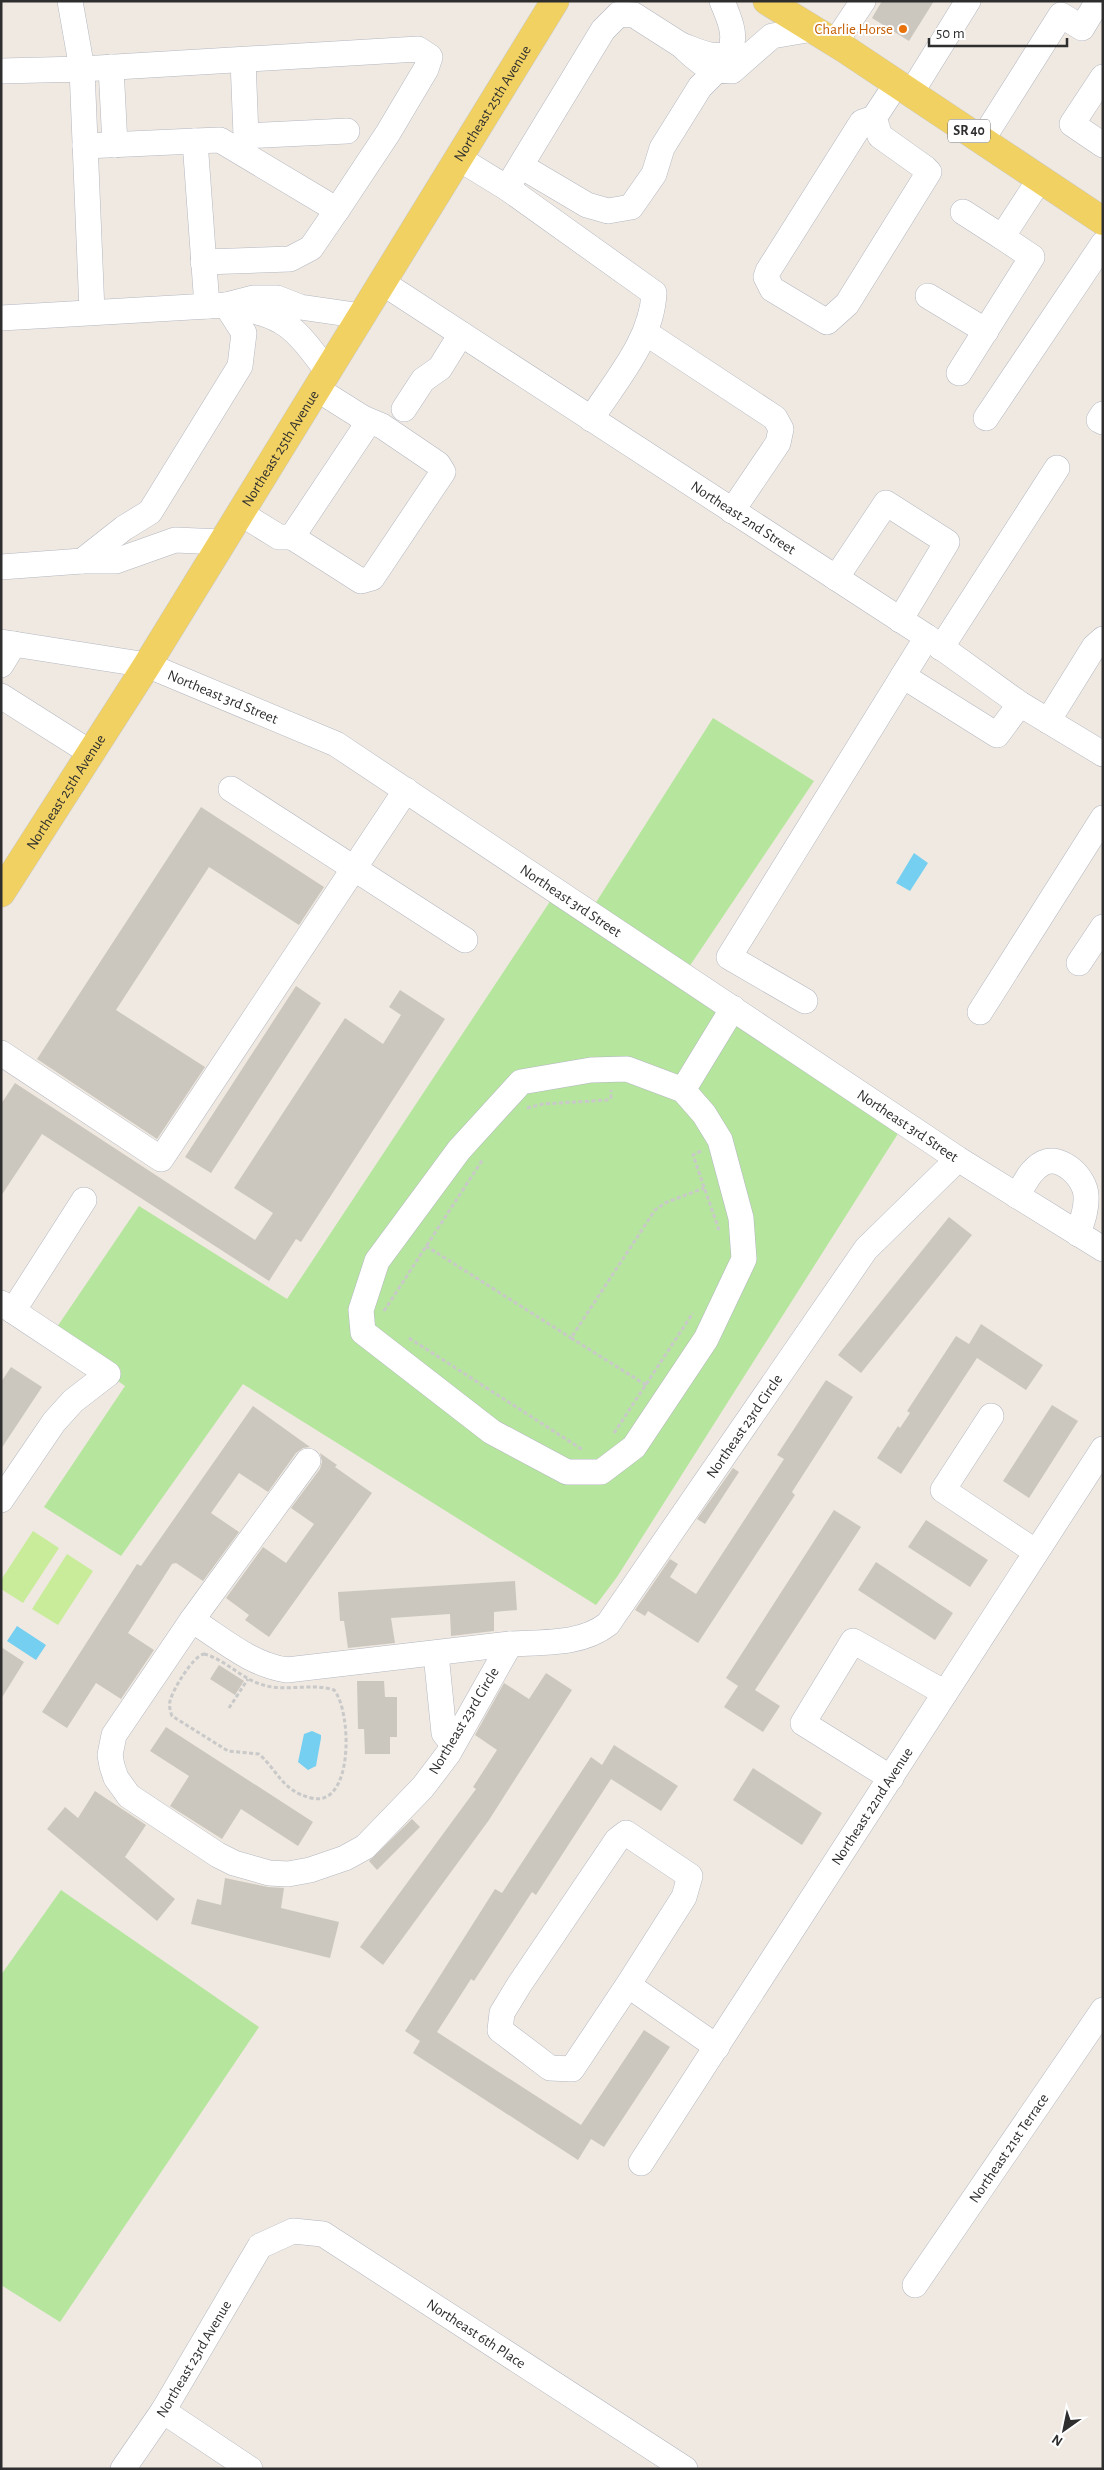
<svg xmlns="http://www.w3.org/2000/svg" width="1104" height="2470" font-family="'Alegreya Sans',sans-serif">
<rect width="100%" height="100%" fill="#efe9e1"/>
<!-- green -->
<path fill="#b6e59e" d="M 713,718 L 814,781 L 689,967 L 595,904 Z
M 551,900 L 899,1132 L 617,1577 L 596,1605 L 243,1384 L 121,1556 L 44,1507 L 125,1386 L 115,1379 L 121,1370 L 57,1327 L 139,1206 L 287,1299 Z
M 61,1890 L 259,2027 L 60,2322 L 1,2285 L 1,1975 Z"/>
<!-- pitch -->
<path fill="#c9ec9a" d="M 33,1531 L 59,1548 L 23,1603 L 1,1589 L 1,1580 Z
M 67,1554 L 93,1571 L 58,1625 L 32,1609 Z"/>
<!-- water -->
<path fill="#75cff0" d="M 914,853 L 928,863 L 910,891 L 896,883 Z
M 17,1626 L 46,1645 L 36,1660 L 7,1641 Z
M 312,1731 L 321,1735 L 321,1738 L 316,1766 L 308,1770 L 298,1762 L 304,1734 Z"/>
<!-- building -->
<path fill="#cbc7bf" d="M 882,1 L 934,1 L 909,41 L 872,18 Z
M 201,807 L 324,887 L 299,925 L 209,867 L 116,1010 L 205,1067 L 157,1139 L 37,1059 Z
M 296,986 L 321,1003 L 211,1173 L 185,1157 Z
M 400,990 L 445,1019 L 301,1242 L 296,1239 L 269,1281 L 42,1134 L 1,1196 L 1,1104 L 15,1083 L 255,1240 L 273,1213 L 234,1188 L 345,1018 L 383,1044 L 401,1015 L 389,1007 Z
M 949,1217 L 972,1235 L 861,1373 L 838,1355 Z
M 981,1324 L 1043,1365 L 1026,1390 L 977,1358 L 901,1474 L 877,1458 L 898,1426 L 900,1428 L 910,1413 L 907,1411 L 956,1336 L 969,1344 Z
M 11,1367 L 42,1387 L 1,1449 L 1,1382 Z
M 826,1380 L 853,1397 L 792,1492 L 795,1495 L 698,1643 L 648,1611 L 645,1616 L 635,1610 L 670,1559 L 678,1564 L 670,1577 L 696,1594 L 784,1459 L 777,1455 Z
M 1052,1405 L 1078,1421 L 1029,1498 L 1003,1481 Z
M 253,1406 L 310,1447 L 303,1448 L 296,1453 L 268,1492 L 239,1473 L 211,1513 L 239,1532 L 203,1581 L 176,1563 L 172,1564 L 128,1633 L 154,1650 L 121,1699 L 96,1683 L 67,1728 L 42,1712 L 137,1564 L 141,1566 Z
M 320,1453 L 337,1465 L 335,1467 L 372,1493 L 269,1637 L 245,1620 L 249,1615 L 226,1598 L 263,1547 L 286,1563 L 314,1524 L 291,1508 L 320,1469 L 322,1462 Z
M 733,1468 L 739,1472 L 705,1524 L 697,1519 Z
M 834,1510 L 861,1527 L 755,1690 L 780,1706 L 763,1732 L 724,1707 L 738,1686 L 726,1678 Z
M 926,1520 L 988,1560 L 970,1587 L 908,1547 Z
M 876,1562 L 953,1613 L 935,1640 L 858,1590 Z
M 515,1581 L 517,1610 L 494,1612 L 494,1631 L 451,1636 L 450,1614 L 391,1618 L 395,1643 L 348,1648 L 344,1621 L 340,1621 L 338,1592 Z
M 1,1647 L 24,1662 L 1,1699 Z
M 219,1665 L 244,1681 L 235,1695 L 210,1679 Z
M 546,1673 L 572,1690 L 489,1820 L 383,1965 L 360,1947 L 476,1789 L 473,1787 L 497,1750 L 475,1735 L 504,1683 L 529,1699 Z
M 357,1681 L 384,1681 L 385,1697 L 397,1697 L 397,1737 L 390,1737 L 390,1754 L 365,1754 L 364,1729 L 358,1729 Z
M 166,1727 L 313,1822 L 298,1846 L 241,1809 L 222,1839 L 170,1806 L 189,1776 L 150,1751 Z
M 614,1745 L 678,1786 L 661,1811 L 611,1779 L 536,1895 L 532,1892 L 474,1981 L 471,1979 L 437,2032 L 581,2125 L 644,2030 L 670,2047 L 604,2147 L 591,2139 L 578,2160 L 413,2053 L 420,2041 L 405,2031 L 495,1889 L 502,1893 L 591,1757 L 602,1765 Z
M 753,1768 L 822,1813 L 802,1845 L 733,1800 Z
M 95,1791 L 146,1825 L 125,1857 L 175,1899 L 157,1921 L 47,1829 L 65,1807 L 78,1818 Z
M 412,1819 L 420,1827 L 377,1870 L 369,1861 Z
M 225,1878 L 268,1887 L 284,1888 L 281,1908 L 339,1922 L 330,1958 L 191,1924 L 197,1899 L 221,1905 Z"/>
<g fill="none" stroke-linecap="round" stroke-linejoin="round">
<defs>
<g id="minor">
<path d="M 70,1 L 82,69 L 418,49 L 430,57 L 426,69 L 388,133 L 337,210"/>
<path d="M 722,1 C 729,19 737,33 730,53 C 713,60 698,51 681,45 C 699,61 706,71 732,71 L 772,36 L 813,29"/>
<path d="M 835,43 L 863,1"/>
<path d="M 243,60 L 246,136 L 347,131"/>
<path d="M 111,67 L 115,145"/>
<path d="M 1,71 L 82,69 L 92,312"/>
<path d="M 1103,77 L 1072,124 L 1103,145"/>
<path d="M 911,93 L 968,1"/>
<path d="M 874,118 L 880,136 L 925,168 L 929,172 L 847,304 L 827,322 L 772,289 L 766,277 L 768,271 L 862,122 L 874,118 L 897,83"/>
<path d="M 982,140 L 1061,15 L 1082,28 L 1098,1"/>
<path d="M 195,141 L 220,140 L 337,210 L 311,248 L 290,259 L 203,262"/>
<path d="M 85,146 L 195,141 L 207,306"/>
<path d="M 458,158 L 507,188 L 603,30 L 619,14 L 634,15 L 681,45"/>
<path d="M 521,166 L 587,205 L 608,211 L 631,207 L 654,174 L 662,148 L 700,87 L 716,71"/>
<path d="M 507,188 L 654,293 C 652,340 616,380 591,419"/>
<path d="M 963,212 L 1002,237 L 1040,179"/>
<path id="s1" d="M 383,283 L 927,637 L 1020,704 L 1103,754"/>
<path d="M 928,296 L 986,331"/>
<path d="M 1,318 L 226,305 L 244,333 L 240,366 L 150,512 L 124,528 L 82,561 L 1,567"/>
<path d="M 646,333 L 775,418 L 781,429 L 778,443 L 732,511"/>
<path d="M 328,372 C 292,324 286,316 226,305 L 253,298 L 277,298 L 300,307 L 362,316"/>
<path d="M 959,373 L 1032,257 L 1002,237"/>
<path d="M 404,409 L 423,380 L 440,368 L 461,334"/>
<path d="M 1103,414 L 1099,420 L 1103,422"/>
<path d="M 986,418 L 1103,244"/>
<path d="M 240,513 L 279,537 L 292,537 L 364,429 L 363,418 L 317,389"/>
<path d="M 292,537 L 361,581 L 372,578 L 443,472 L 438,464 L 382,426 L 363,418"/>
<path d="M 82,561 L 116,561 L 175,540 L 222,542"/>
<path d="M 836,578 L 886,503 L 947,542 L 900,620"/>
<path id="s2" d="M 1,642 L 147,665 L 336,744 L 958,1159 L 1103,1249"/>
<path d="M 941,648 L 1057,468"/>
<path d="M 1,665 L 14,644"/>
<path d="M 903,676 L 997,735 L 1020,704"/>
<path d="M 1,696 L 91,753"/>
<path d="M 1048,721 L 1094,647 L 1103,639"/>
<path d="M 231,789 L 465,940"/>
<path d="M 1079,963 L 1103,927"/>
<path d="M 805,1001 L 729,957 L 927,637"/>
<path d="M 980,1012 L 1103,818"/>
<path d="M 1,1053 L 161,1159 L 406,790"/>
<path d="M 683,1090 L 704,1114 L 720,1140 L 741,1218 L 744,1259 L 706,1339 L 634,1447 L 601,1472 L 567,1472 L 492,1432 L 363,1332 L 361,1310 L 377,1261 L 459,1150 L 521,1082 L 591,1070 L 627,1069 L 683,1090 L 733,1008"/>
<path d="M 1017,1196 C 1025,1183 1030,1170 1043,1163 C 1062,1154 1086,1179 1086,1196 C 1087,1209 1082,1222 1078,1234"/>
<path d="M 1,1303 L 108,1374 L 73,1401 L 54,1422 L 1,1500"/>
<path d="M 13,1311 L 84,1200"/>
<path d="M 991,1416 L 943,1490 L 1036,1552"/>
<path d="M 192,1620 C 222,1639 251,1665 287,1670 L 510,1644 L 448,1754 L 423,1787 L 365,1847 L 345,1858 L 310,1870 L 288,1874 L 269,1873 L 234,1863 L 218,1855 L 129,1796 L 116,1778 L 112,1766 L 110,1755 L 114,1735 Z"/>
<path d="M 192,1620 L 308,1461"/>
<path id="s3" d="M 510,1644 C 544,1642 581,1645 608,1624 L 866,1249 L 958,1159"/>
<path d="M 436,1654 L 444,1733 L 453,1744"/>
<path d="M 891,1778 L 803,1723 L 853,1641 L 945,1693"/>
<path d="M 628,1985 L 684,1897 L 690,1876 L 626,1833 L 617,1840 L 519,1985 L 502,2013 L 500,2030 L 550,2068 L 572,2069 L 628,1985 L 717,2047"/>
<path id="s4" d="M 641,2163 L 1103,1449"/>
<path id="s5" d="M 915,2285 L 1103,2010"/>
<path d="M 163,2411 L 250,2469"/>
<path id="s6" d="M 123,2469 L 163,2411 L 260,2246 L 293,2231 L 323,2234 L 685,2469"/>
</g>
<g id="major">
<path d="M 767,1 L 845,49 L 1103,221"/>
<path id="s7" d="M 1,893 L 147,665 L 555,1"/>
</g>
</defs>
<!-- minor casing -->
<use href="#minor" stroke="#b4b7c1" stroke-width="26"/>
<!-- major casing -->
<use href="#major" stroke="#c9c9c9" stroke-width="29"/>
<!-- path -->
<path stroke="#c9c9c9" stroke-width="3" stroke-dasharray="4 2.5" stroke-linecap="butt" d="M 527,1108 L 543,1104 L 607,1100 L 611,1098 L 611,1090
M 701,1151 L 693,1155 L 719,1230
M 426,1246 L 571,1338
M 384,1311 L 483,1159
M 409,1338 L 583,1450
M 646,1385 L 571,1338 L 655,1210 L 665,1203 L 704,1188
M 614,1433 L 693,1313
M 204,1654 C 227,1660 243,1681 267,1686 C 289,1691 314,1683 334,1690 C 352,1711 354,1809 311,1798 C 281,1790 279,1772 259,1754 L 228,1751 L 172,1716 C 170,1711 169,1706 170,1701 C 173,1689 193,1656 204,1654 Z
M 229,1708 L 248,1679"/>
<!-- minor -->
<use href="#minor" stroke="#fff" stroke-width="25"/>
<!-- major -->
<use href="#major" stroke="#f2d163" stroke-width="28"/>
</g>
<!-- markers -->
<circle fill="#e8710a" stroke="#fff" stroke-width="2" cx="903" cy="29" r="5"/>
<g text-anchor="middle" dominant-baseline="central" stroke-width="4" stroke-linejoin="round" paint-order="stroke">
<!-- shield labels -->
<rect fill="#fff" stroke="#6d6d6d" stroke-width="1" x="948" y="119.5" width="42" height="23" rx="4"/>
<g font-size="14" font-weight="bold" fill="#2e2e2e">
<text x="969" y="131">SR 40</text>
</g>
<!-- food labels -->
<g font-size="15" fill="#c56008" stroke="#fff" text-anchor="end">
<text x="893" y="29">Charlie Horse</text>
</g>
<!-- street labels -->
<g font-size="15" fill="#2e2e2e" stroke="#fff">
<text stroke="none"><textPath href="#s7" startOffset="930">Northeast 25th Avenue</textPath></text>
<text stroke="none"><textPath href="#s7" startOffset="525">Northeast 25th Avenue</textPath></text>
<text stroke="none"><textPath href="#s1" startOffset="430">Northeast 2nd Street</textPath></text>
<text stroke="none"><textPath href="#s2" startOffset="230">Northeast 3rd Street</textPath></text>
<text stroke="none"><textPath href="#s7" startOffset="120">Northeast 25th Avenue</textPath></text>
<text stroke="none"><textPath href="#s2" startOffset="635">Northeast 3rd Street</textPath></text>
<text stroke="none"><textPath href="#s2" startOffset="1040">Northeast 3rd Street</textPath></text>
<text stroke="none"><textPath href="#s3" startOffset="342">Northeast 23rd Circle</textPath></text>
<text transform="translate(464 1721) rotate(-59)">Northeast 23rd Circle</text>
<text stroke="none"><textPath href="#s4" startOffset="425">Northeast 22nd Avenue</textPath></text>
<text stroke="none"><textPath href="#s5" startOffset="166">Northeast 21st Terrace</textPath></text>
<text stroke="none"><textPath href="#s6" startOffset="511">Northeast 6th Place</textPath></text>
<text stroke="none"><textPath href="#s6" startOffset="131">Northeast 23rd Avenue</textPath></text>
</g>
</g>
<!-- border -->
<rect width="1104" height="2470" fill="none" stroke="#2e2e2e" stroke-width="5"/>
<!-- north arrow -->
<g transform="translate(1064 2430) rotate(213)" stroke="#ffffff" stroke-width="4" paint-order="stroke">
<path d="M0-4L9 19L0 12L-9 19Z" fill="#2e2e2e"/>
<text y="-8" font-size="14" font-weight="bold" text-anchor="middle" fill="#2e2e2e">N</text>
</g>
<!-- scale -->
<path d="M929 38v8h138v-8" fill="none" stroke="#2e2e2e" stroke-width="2.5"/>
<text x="936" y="38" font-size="15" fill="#2e2e2e" stroke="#ffffff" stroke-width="4" paint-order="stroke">50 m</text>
</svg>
